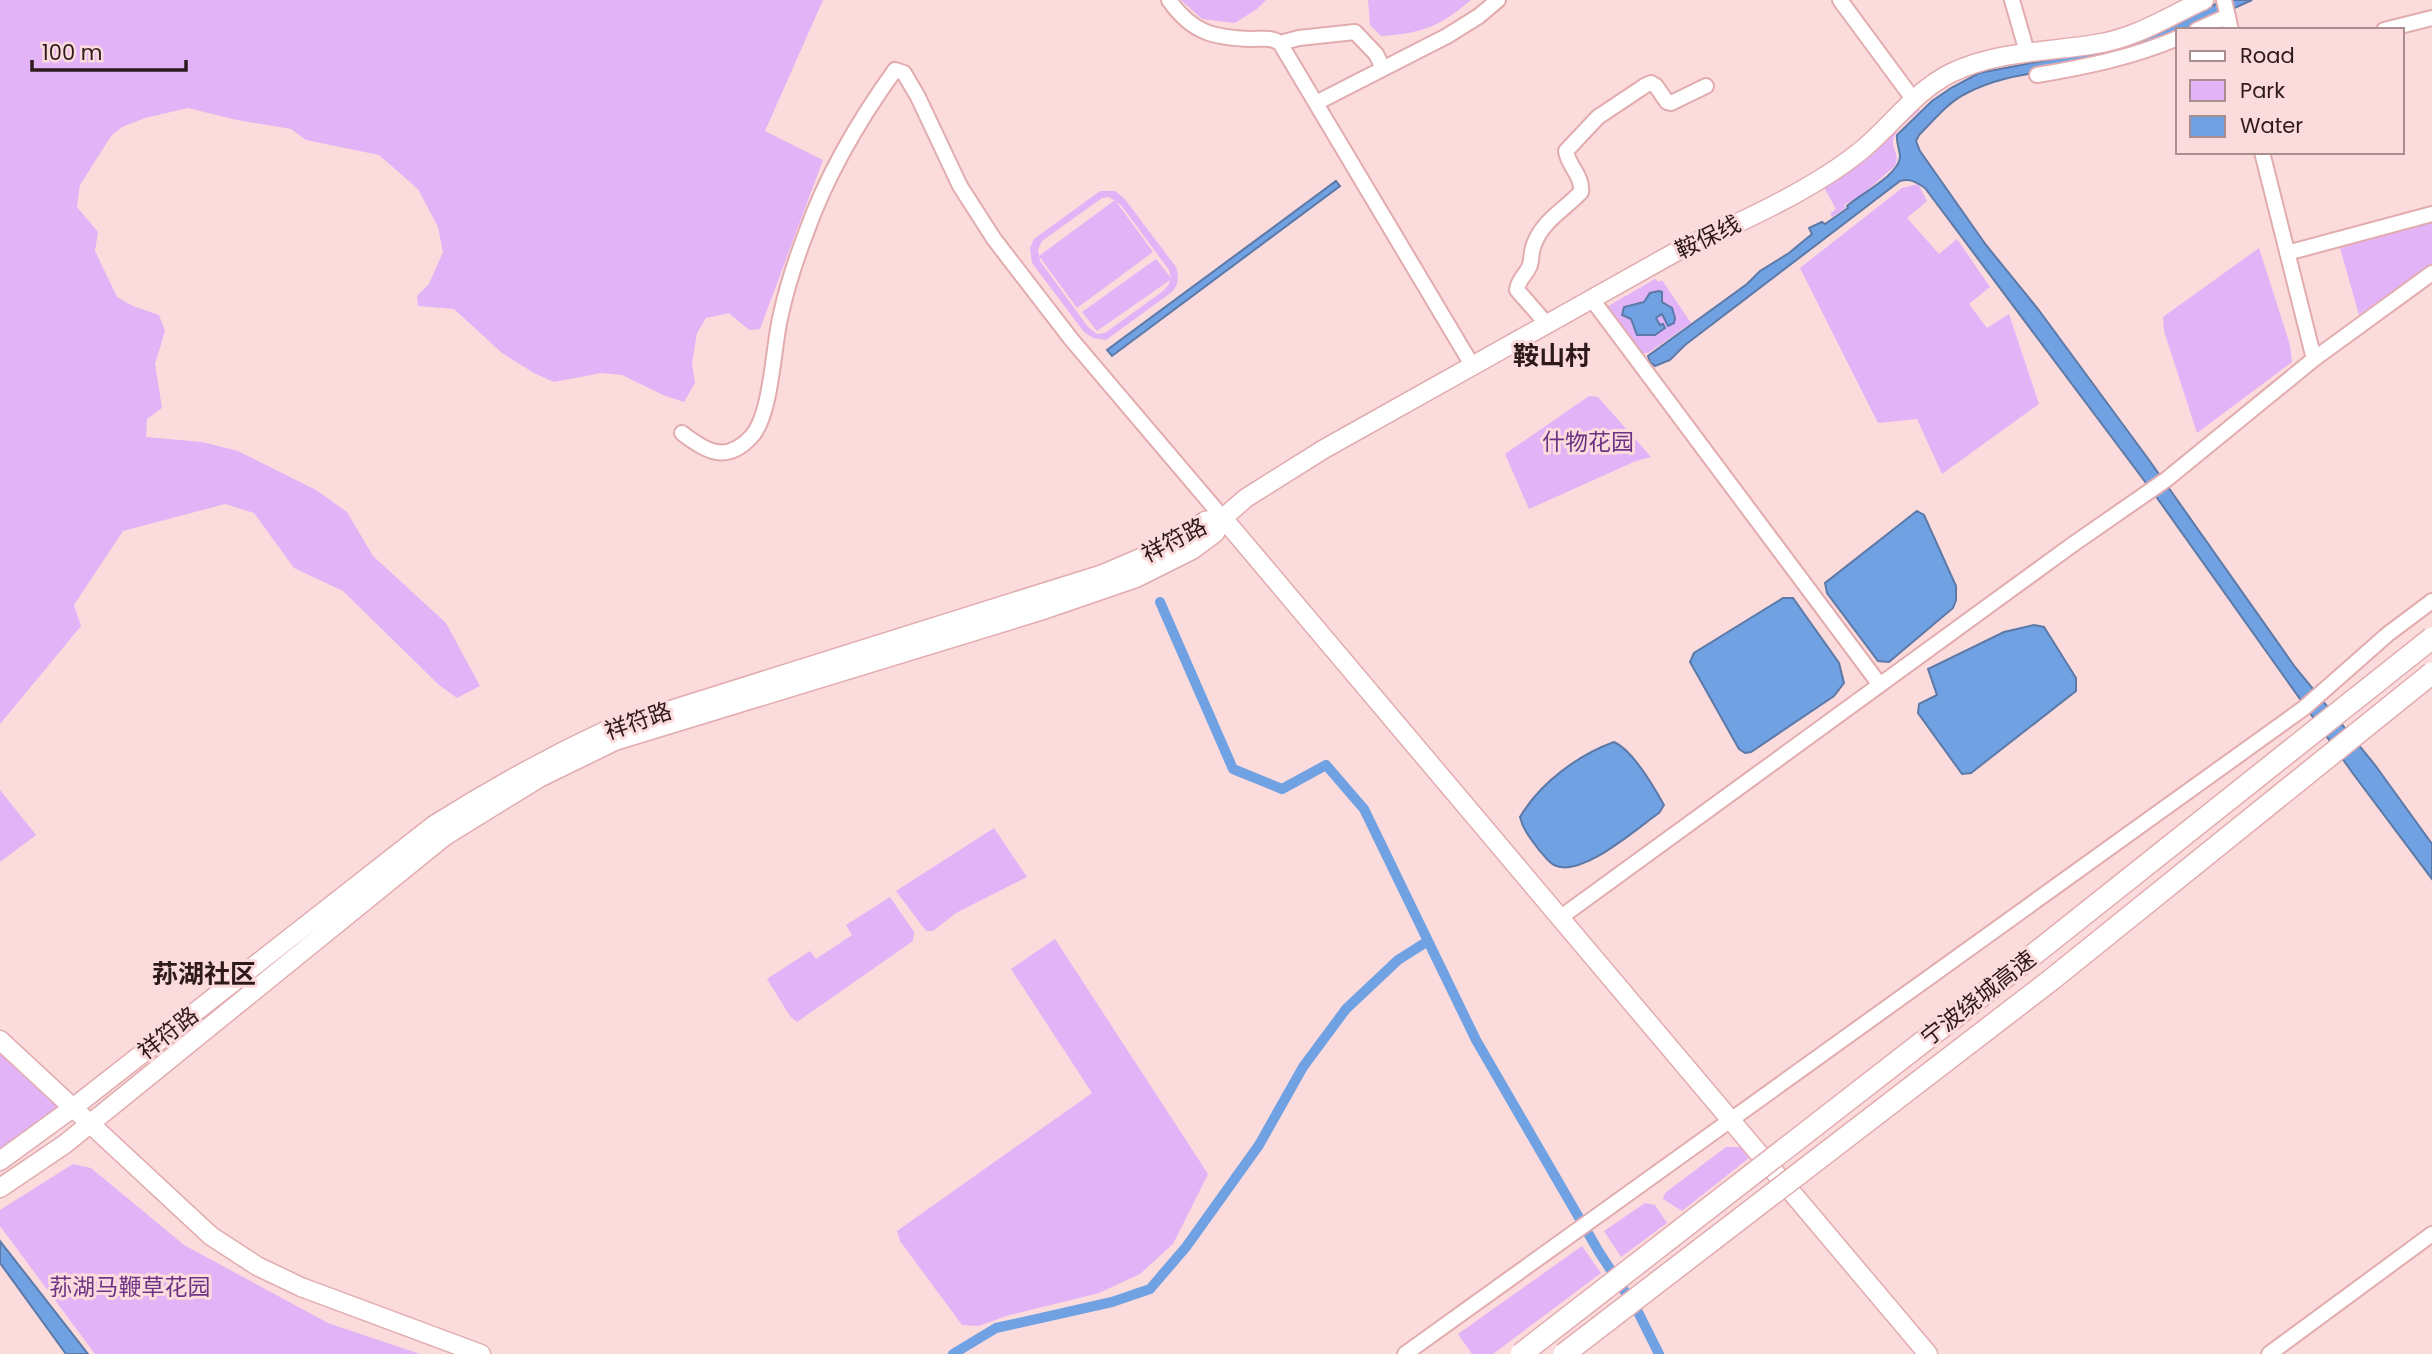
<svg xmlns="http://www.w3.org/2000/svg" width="2432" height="1354" font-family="Poppins,'Noto Sans SC',sans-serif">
<rect width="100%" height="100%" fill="#fcdbdc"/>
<!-- green -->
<path fill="#e2b3f7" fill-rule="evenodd" d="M 0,0 L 823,0 L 765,131 L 823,160 L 760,329 L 749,330 L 729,313 L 706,318 L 697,333 L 692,363 L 695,383 L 684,402 L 663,395 L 622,375 L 601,373 L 554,382 L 534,373 L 502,353 L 454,309 L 418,306 L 417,296 L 429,284 L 443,252 L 438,227 L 418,189 L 379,155 L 306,140 L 291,129 L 237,120 L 188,108 L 145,118 L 122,127 L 111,136 L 80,185 L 77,207 L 98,232 L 95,251 L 117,297 L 133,306 L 159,315 L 165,331 L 155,364 L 162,408 L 147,419 L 146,437 L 202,442 L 238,451 L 316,490 L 347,512 L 373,556 L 446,623 L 480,686 L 457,698 L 439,685 L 343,591 L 294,568 L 254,513 L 225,504 L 123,531 L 74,605 L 81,626 L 0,724 Z
M 1181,0 L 1266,0 L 1257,9 L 1235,23 L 1202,19 Z
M 1368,0 L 1471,0 C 1439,27 1423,33 1381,36 L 1370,25 Z
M 1914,102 L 1920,110 C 1912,118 1891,132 1893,144 C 1895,153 1899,157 1895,166 L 1863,194 L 1844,205 L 1846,208 L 1832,217 L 1830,214 L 1836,209 L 1821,182 Z
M 1918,184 L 1927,201 L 1907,218 L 1939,254 L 1957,239 L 1990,287 L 1969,304 L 1987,328 L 2009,314 L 2039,404 L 1942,474 L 1917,419 L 1878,423 L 1800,268 L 1902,188 Z
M 1100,191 L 1115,191 L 1124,198 L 1176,267 C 1179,277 1179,284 1172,292 L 1106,340 L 1093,338 L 1084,332 L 1032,263 L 1030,248 L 1034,239 ZM 1109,197 L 1121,205 L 1169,270 L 1171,278 L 1156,259 L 1082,312 L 1097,331 L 1170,280 L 1169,284 L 1163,291 L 1105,333 L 1097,334 L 1088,327 L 1040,261 L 1038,250 L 1042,241 L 1102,198 Z
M 1115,200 L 1153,252 L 1077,308 L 1039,256 Z
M 2432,222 L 2432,263 L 2359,315 L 2340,248 Z
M 2259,248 L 2290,345 L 2292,362 L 2197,433 L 2164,331 L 2163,317 Z
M 1655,279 L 1659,282 L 1662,280 L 1691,323 L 1648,353 L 1639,354 L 1605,308 Z
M 1589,396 L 1598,397 L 1651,457 L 1636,461 L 1529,509 L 1505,454 Z
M 0,790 L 36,835 L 0,862 Z
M 994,828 L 1027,877 L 956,913 L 933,931 L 926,931 L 896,891 Z
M 890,897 L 914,932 L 913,941 L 797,1022 L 790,1016 L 767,979 L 810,951 L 816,959 L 852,935 L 846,925 Z
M 1055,939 L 1208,1174 L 1173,1244 L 1140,1274 L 1099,1293 L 1006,1316 L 979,1326 L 962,1325 L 900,1241 L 897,1231 L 1092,1093 L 1011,969 Z
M 0,1047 L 65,1106 L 0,1153 Z
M 1726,1147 L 1740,1147 L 1749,1158 L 1682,1211 L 1663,1199 L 1665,1193 Z
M 73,1164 L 91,1168 L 184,1245 L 328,1323 L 420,1354 L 95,1354 L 0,1226 L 0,1210 Z
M 1645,1203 L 1655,1205 L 1667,1223 L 1621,1257 L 1604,1231 Z
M 1582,1246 L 1601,1273 L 1493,1354 L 1472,1354 L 1458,1334 Z"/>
<!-- water -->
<path fill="#70a2e3" stroke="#5c79a7" stroke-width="2" d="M 2224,0 L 2252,0 L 2186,30 L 2178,30 L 2178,33 C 2137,51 2093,61 2050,70 C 2021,75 1994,79 1967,93 C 1948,102 1934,120 1919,135 L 1916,141 L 1920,151 L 1986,245 L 2038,309 L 2149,460 L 2295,667 L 2375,765 L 2432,844 L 2432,879 L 2354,775 L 2155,495 L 1925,188 C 1916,182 1910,178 1900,181 L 1685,345 L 1670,360 L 1655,366 L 1650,362 L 1648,356 L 1747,284 L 1760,271 L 1789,253 L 1812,234 L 1809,228 L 1822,222 L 1825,224 L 1848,208 L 1847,206 C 1859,195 1899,175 1900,157 C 1900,150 1896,143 1897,135 L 1932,101 L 1951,88 L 1979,73 L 2100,50 L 2146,37 Z
M 1336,181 L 1340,186 L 1112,356 L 1107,350 Z
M 1659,291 L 1662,292 L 1662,302 L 1672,308 L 1675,318 L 1674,323 L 1668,326 L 1662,314 L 1656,318 L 1660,325 L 1663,324 L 1665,328 L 1655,335 L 1637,335 L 1631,319 L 1622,315 L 1624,307 L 1644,302 L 1650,293 Z
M 1917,511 L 1924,515 L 1956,586 L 1956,600 L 1953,608 L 1889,662 L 1878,661 L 1827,593 L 1825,583 Z
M 1783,598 L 1793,598 L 1839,663 L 1844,683 L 1834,696 L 1751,752 L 1745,753 L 1739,749 L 1690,662 L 1694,653 Z
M 2034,625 L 2044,627 L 2076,678 L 2076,691 L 1971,773 L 1962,774 L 1918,713 L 1919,704 L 1937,695 L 1928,669 L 2004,632 Z
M 1614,742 C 1633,750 1654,787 1664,805 L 1659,813 C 1637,828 1581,879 1554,865 C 1548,862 1544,855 1539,850 C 1531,839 1523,830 1520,817 C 1540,783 1578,755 1614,742 Z
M 0,1241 L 88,1354 L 66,1354 L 0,1263 Z"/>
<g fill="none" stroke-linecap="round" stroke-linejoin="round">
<!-- canal -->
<path stroke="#70a2e3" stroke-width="10" d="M 1160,602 L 1233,769 L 1282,789 L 1326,765 L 1364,809 L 1476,1040 L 1599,1252 L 1637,1310 L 1659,1354
M 953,1354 L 996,1328 L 1112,1302 L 1150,1289 L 1186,1247 L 1259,1145 L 1303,1067 L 1346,1009 L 1398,960 L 1428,941"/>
<defs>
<path id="minor" d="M 1169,0 C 1192,33 1214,38 1252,39 C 1262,39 1271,37 1280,43 L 1472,365
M 1840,0 L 1913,99
M 2012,0 L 2027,52
M 2224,0 L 2231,30
M 2197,30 L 2228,16
M 2384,30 L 2432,18
M 1280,43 L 1299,38 L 1355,32 L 1376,54 L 1383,68
M 2037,75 C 2086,67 2133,57 2178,38
M 1316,103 L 1447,36 L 1479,16 L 1498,0
M 2262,152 L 2314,359
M 2287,253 L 2432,214
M 1591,298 L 1880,685
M 1546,323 L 1517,290 C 1518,279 1527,274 1530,265 C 1532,257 1531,250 1535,242 C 1544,220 1565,209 1581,192 C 1583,176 1568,166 1566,151 L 1598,117 L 1646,85 L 1651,83 L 1656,86 L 1667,102 L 1671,103 L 1706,86
M 682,433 C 705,451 726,464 751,437 C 772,415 773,345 781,314 C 787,287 796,259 806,233 C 827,174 859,120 895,70 L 904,73 L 918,97 L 960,186 L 994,239 L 1071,339 L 1223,518
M 1561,917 L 2072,545 L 2167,479 L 2314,359 L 2432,273
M 1405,1354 L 2304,708 L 2388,634 L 2432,601
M 2269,1354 L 2432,1234"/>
<path id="major" d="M 1223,518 L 1928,1354
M 0,1040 L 211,1236 L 257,1266 L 301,1287 L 481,1354
M 0,1161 L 74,1107 L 434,825 C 491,789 547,758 607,730 L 1103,574 L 1159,550 L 1205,521 L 1223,518
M 0,1188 L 65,1144 L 445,836 L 539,778 L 615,741 L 1040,611 L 1136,578 L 1192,550 L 1215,533 L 1223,518 L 1246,498 L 1324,449 L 1681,249 C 1739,223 1815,189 1863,149 C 1893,124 1915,91 1951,73 C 1996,51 2048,52 2096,44 C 2136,38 2169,16 2204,0"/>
</defs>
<!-- minor casing -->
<use href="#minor" stroke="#e2acaf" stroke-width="18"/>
<!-- major casing -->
<use href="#major" stroke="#e2acaf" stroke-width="21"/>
<!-- minor -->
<use href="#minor" stroke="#fff" stroke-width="14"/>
<!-- major -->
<use href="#major" stroke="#fff" stroke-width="18"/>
<defs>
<path id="highway-bridge" d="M 1521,1354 L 1960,1013 L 2432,638
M 1564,1354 L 2051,980 L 2432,673"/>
</defs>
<!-- highway-bridge casing -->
<use href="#highway-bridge" stroke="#e2acaf" stroke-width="24" stroke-linecap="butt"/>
<!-- highway-bridge -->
<use href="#highway-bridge" stroke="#fff" stroke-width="21"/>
</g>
<g text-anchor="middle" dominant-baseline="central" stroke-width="6" stroke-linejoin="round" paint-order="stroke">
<!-- street labels -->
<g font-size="23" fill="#2e1a1c" stroke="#fcdbdc">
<text transform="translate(1708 237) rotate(-26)">鞍保线</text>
<text transform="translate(1174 540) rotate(-27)">祥符路</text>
<text transform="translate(638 721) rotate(-19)">祥符路</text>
<text transform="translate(1978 998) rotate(-38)">宁波绕城高速</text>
<text transform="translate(168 1033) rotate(-38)">祥符路</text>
</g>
<!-- park labels -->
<g font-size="23" fill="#6d3385" stroke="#fcdbdc">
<text x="1588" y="442">什物花园</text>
<text x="130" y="1287">荪湖马鞭草花园</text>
</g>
<!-- quarter labels -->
<g font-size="26" font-weight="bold" fill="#2e1a1c" stroke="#fcdbdc">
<text x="1552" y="356">鞍山村</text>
<text x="204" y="974">荪湖社区</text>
</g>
</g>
<!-- legend -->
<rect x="2176" y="28" width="228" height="126" fill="#fcdbdc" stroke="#aa8e8f" stroke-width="2"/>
<rect x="2190" y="51" width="35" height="10" fill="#ffffff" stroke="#aa8e8f" stroke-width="2"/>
<text x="2240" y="63" font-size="21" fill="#2e1a1c">Road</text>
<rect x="2190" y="80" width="35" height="21" fill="#e2b3f7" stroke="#aa8e8f" stroke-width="2"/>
<text x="2240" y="98" font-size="21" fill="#2e1a1c">Park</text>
<rect x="2190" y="116" width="35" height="21" fill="#70a2e3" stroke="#aa8e8f" stroke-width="2"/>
<text x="2240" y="133" font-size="21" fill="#2e1a1c">Water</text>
<!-- scale -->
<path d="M32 60v10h154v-10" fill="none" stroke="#2e1a1c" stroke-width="3.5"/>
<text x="42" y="60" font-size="21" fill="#2e1a1c" stroke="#fcdbdc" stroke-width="5" paint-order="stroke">100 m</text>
</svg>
